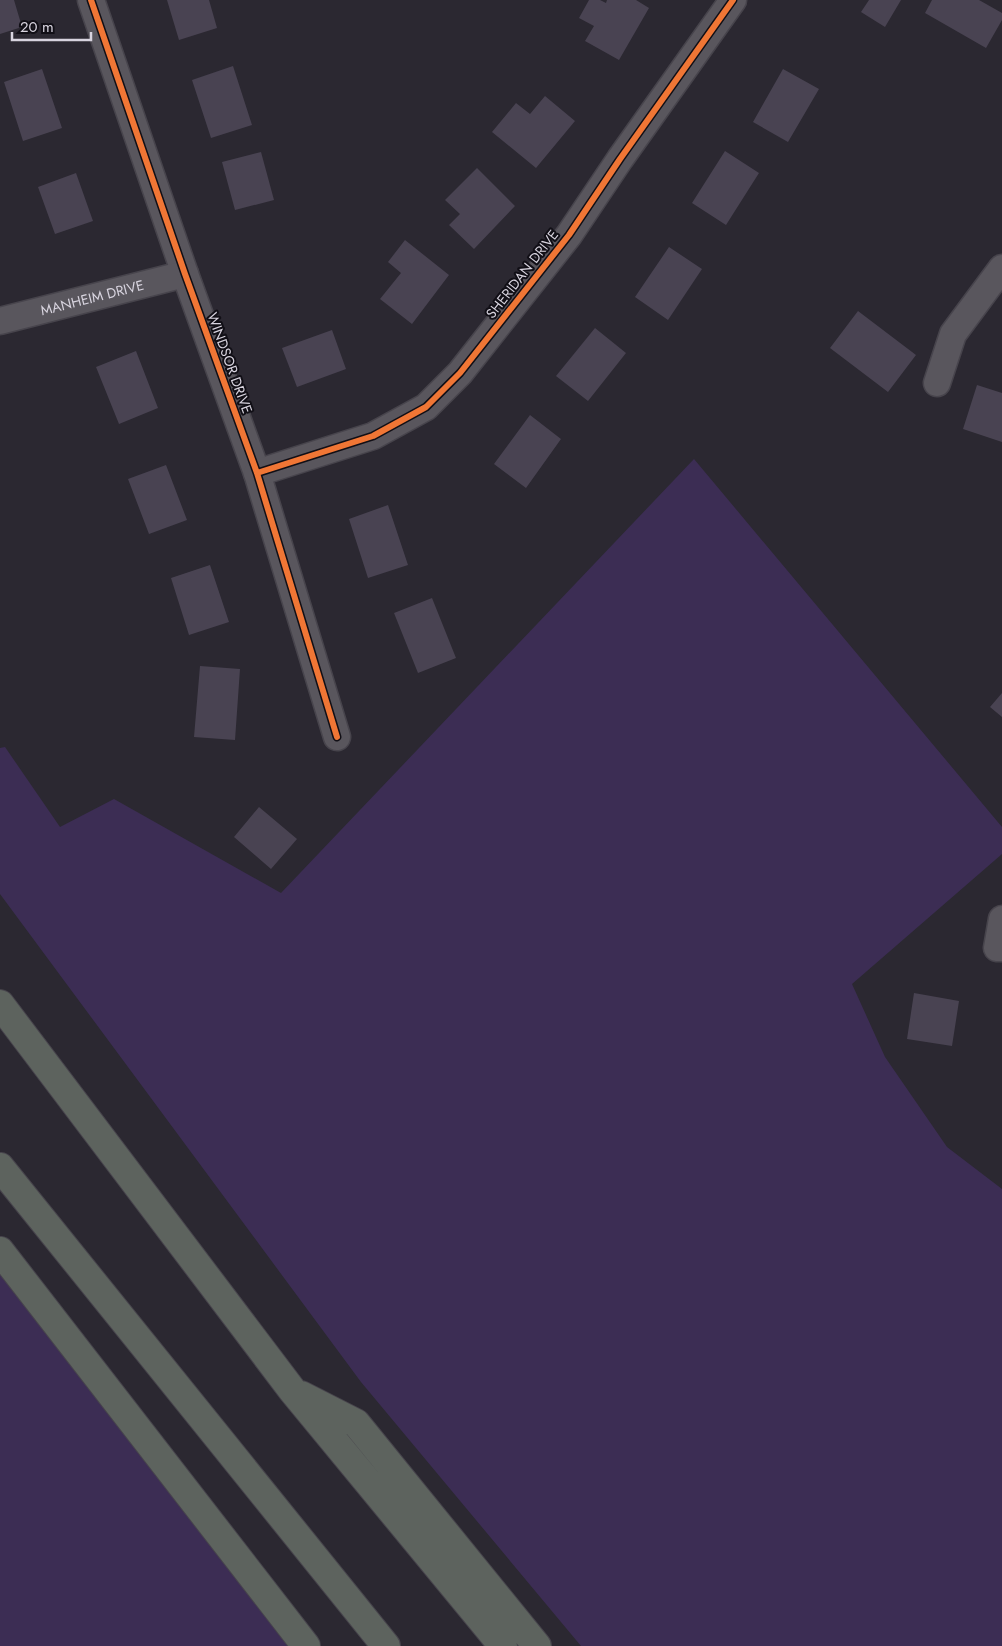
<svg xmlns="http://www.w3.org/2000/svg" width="1002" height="1646" font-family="Jost,sans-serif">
<rect width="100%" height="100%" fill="#2b2831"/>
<!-- green -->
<path fill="#3c2d54" d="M 694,459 L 1002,827 L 1002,854 L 852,984 L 885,1057 L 947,1147 L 1002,1189 L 1002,1646 L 581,1646 L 361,1382 L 0,894 L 0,748 L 5,747 L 60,827 L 114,799 L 281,893 Z
M 0,1273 L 299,1646 L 0,1646 Z"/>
<!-- building -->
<path fill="#494352" d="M 0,0 L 14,0 L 22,27 L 0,34 Z
M 167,0 L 209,0 L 217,28 L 179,40 Z
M 589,0 L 600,0 L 606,3 L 607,0 L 636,0 L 649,8 L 619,60 L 585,41 L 594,26 L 579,18 Z
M 869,0 L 901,0 L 885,27 L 861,12 Z
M 932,0 L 979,0 L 1002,13 L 1002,20 L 986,48 L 925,13 Z
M 233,66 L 252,125 L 211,138 L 192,80 Z
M 42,69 L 62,128 L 23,141 L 4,82 Z
M 783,69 L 819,89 L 788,142 L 753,122 Z
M 545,96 L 575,121 L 536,168 L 492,132 L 516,103 L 530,114 Z
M 725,151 L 759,173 L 726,225 L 692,203 Z
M 261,152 L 274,200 L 235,210 L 222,162 Z
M 477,168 L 515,206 L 474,249 L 449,225 L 460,214 L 445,200 Z
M 76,173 L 93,221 L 55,234 L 38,187 Z
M 405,240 L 449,275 L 412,324 L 380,299 L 401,273 L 388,262 Z
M 669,247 L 702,269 L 668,320 L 635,297 Z
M 858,311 L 916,355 L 888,392 L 830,348 Z
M 595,328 L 626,353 L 588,401 L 556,376 Z
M 332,330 L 346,369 L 297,387 L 282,348 Z
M 136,351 L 158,408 L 119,424 L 96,367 Z
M 977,385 L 1002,393 L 1002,442 L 963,429 Z
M 530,415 L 561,439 L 526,488 L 494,464 Z
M 166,465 L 187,520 L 149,534 L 128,479 Z
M 388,505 L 408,565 L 368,578 L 349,519 Z
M 210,565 L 229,622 L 189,635 L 171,578 Z
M 432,598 L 456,658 L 418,673 L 394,613 Z
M 200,666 L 240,669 L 235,740 L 194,737 Z
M 1002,693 L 1002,717 L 990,707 Z
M 259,807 L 297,839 L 271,869 L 234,837 Z
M 914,993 L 959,1001 L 952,1046 L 907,1039 Z"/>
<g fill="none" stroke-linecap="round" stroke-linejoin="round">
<defs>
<g id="minor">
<path d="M 91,0 L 185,274 L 257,473 L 337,737"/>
<path id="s1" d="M 0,321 L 185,274"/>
<path d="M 937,383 L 953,334 L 1002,268"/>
<path d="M 257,473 L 373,436 L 426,407 L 460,373 L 569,235 L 620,159 L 733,0"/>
<path d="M 1002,919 L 997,948 L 1002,948"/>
</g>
<path id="highway" d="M 0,1004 L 292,1390 L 503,1646
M 0,1167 L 386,1646
M 0,1251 L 306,1646
M 301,1395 L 356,1423 L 537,1646"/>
</defs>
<!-- minor casing -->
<use href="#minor" stroke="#47444c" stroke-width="29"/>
<!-- highway casing -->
<use href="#highway" stroke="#47444c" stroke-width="30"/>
<!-- minor -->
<use href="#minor" stroke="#59565d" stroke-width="26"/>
<!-- highway -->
<use href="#highway" stroke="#5d635e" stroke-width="28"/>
<defs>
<path id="cycleway" d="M 91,0 L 185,274 L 257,473 L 337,737
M 257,473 L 373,436 L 426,407 L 460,373 L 569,235 L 620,159 L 733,0"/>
</defs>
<!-- cycleway casing -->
<use href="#cycleway" stroke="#110f16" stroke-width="9"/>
<!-- cycleway -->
<use href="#cycleway" stroke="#f07635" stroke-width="6"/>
</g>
<g text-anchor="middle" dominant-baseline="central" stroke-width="4" stroke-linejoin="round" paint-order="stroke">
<!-- street labels -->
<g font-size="14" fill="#d8d4df" stroke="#110f16">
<text transform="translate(522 274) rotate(-52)">SHERIDAN DRIVE</text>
<text stroke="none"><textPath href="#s1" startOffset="95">MANHEIM DRIVE</textPath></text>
<text transform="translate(230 363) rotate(70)">WINDSOR DRIVE</text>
</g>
</g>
<!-- scale -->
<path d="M12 32v8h79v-8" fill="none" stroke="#d8d4df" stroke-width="2.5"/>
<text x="20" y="32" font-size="15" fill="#d8d4df" stroke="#110f16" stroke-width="4" paint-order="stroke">20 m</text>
</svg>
